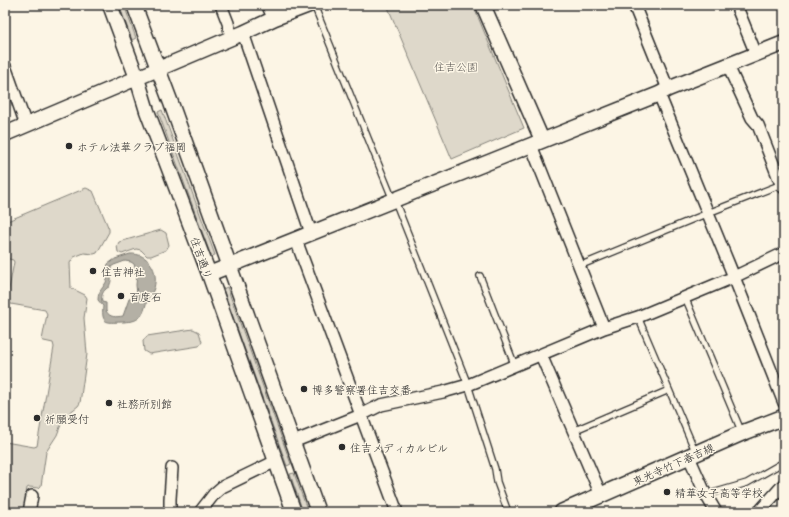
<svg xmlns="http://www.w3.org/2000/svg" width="789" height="517" font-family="'Playpen Sans','Klee One',sans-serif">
<rect width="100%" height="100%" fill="#fcf5e5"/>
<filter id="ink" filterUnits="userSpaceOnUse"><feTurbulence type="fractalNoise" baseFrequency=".025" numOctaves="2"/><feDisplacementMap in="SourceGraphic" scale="8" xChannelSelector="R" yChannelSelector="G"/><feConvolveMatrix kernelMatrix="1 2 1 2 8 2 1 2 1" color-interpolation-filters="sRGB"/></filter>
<g filter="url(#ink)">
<!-- green -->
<path fill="#ded8ca" stroke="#84827a" d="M 119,5 L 124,5 L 136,38 L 132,40 Z
M 387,5 L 473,5 L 524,128 L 452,159 Z
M 162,110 L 215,255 L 211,256 L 158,112 Z
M 86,188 L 93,191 L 109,229 L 109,232 L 97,253 L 94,254 L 84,253 L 74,257 L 70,263 L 71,288 L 85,295 L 87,298 L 84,318 L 87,354 L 80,403 L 78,406 L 64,417 L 57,435 L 46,452 L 41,486 L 39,488 L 29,487 L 27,488 L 23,512 L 5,512 L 5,442 L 34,447 L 37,446 L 54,347 L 53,343 L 44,341 L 42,340 L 47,314 L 45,310 L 11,304 L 7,300 L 14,262 L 13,260 L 5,258 L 5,222 Z
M 161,230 L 166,233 L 169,245 L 166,250 L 151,256 L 147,256 L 141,250 L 136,249 L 122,254 L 118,252 L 117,246 L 119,242 Z
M 227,287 L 291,464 L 287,466 L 223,289 Z
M 193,329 L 199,332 L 202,342 L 199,346 L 149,354 L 144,351 L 143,341 L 147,336 Z
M 294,473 L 308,512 L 303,512 L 290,474 Z"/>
<!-- water -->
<path fill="#b4b0a5" stroke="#7d7b74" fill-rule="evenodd" d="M 130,254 C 149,253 159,271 154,288 C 153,293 149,295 148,299 C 145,305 145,311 141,316 C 135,322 131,321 124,322 C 108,322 101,326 103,306 L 98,300 C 98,290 104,288 107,280 C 109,275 106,269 108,264 L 115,259 ZM 125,261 L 131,262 L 134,264 L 137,274 L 136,285 L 137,294 L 136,296 L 129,299 L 123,316 C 116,317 110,318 106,311 L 106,303 L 102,302 C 101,297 102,292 106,289 C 109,286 109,289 110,284 C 112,281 111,272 111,267 L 114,265 Z"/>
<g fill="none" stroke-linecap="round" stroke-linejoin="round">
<defs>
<path id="service" d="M 314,5 L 393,200 L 397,206 L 468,385 L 495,469 L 497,482 L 508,512
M 579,266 L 708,213 L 782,184
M 480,276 L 515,366
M 685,297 L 742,433
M 638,317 L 696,453
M 573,431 L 669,390
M 706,495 L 747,483 L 784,462"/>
<path id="minor" d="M 221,5 L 228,23 L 231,38
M 634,5 L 668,89
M 736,5 L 756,54
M 243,33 L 311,233
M 5,66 L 26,125
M 728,66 L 752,118 L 758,125 L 781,184 L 784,188
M 659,94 L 734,277 L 784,403
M 531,145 L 604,328
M 296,240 L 397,512
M 541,355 L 601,495
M 293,442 L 361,415 L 381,405 L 443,392 L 468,385 L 604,328 L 638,317 L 734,277 L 784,253
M 689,457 L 706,495 L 716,512
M 29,512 L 32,496
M 170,512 L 170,499 L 172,468
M 200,512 L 214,494 L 222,487 L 276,461
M 759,512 L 784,484"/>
<path id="tertiary" d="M 110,5 L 137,78 L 147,111 L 209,274 L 294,512
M 134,5 L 171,103 L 318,512
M 269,5 L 275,18
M 483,5 L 542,140
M 5,134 L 243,33 L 275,18 L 309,5
M 209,274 C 359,215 508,153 659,94 L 668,89 L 784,43"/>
<path id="secondary" d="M 562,512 L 742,433 L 784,417"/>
</defs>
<!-- service casing -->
<use href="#service" stroke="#2b2b2b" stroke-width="8"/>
<!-- minor casing -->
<use href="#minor" stroke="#2b2b2b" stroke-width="14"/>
<!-- tertiary casing -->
<use href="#tertiary" stroke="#2b2b2b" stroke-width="17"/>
<!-- secondary casing -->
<use href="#secondary" stroke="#2b2b2b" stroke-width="18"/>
<!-- service -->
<use href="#service" stroke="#fcf5e5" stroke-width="5.5"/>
<!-- minor -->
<use href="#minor" stroke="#fcf5e5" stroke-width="11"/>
<!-- tertiary -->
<use href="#tertiary" stroke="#fcf5e5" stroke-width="14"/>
<!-- secondary -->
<use href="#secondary" stroke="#fcf5e5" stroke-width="15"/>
</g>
</g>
<!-- markers -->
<g fill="#2b2b2b" stroke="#fcf5e5" stroke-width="1.5">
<circle cx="69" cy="146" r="4"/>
<circle cx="93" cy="271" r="4"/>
<circle cx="121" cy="296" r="4"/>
<circle cx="304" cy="389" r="4"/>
<circle cx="109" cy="403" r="4"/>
<circle cx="37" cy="418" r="4"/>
<circle cx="342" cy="447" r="4"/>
<circle cx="667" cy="492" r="4"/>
</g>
<g text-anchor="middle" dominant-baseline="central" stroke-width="3" stroke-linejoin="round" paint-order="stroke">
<!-- park labels -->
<g font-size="11" fill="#585653" stroke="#fcf5e5">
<text x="456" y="66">住吉公園</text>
</g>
<!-- poi labels -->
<g font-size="11" fill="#2b2b2b" stroke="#fcf5e5" text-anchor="start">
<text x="77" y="146">ホテル法華クラブ福岡</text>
<text x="101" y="271">住吉神社</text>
<text x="129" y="296">百度石</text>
<text x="312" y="389">博多警察署住吉交番</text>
<text x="117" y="403">社務所別館</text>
<text x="45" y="418">祈願受付</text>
<text x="350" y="447">住吉メディカルビル</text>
<text x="675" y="492">精華女子高等学校</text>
</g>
<!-- street labels -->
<g font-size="11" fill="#2b2b2b" stroke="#fcf5e5">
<text transform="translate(202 258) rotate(70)">住吉通り</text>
<text transform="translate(673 464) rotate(-24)">東光寺竹下春吉線</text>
</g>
</g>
<!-- margin -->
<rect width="789" height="517" fill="none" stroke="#fcf5e5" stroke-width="20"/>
<rect x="10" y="10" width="769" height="497" fill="none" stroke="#2b2b2b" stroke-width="1.5" filter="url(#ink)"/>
</svg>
